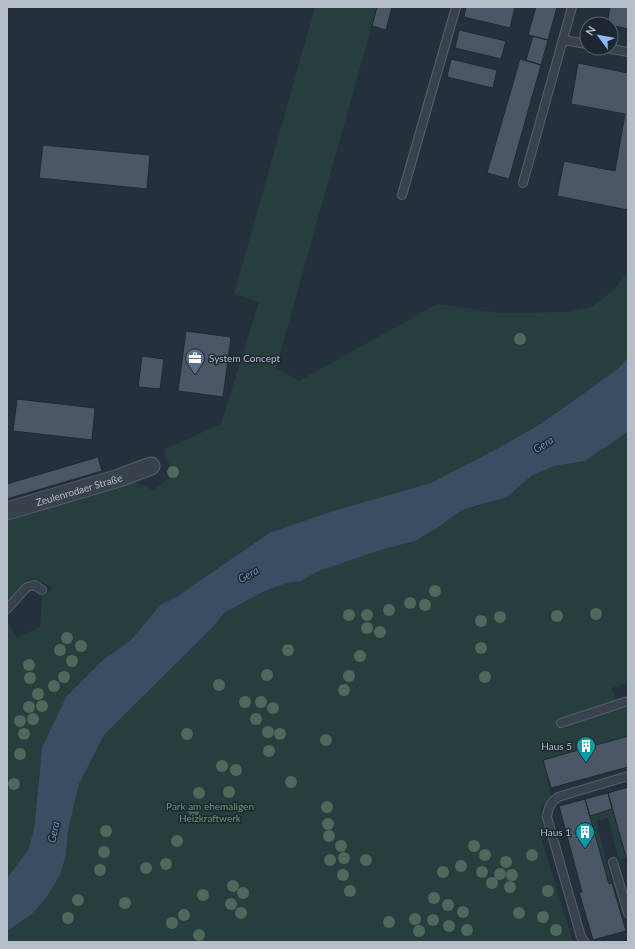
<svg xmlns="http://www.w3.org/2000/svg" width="635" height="949" font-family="Lato,sans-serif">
<rect width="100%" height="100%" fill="#24303c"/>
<!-- green -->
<path fill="#273e3e" d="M 315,7 L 377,7 L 276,368 L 299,381 L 437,304 L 500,313 L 565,312 L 591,307 L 614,290 L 628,272 L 628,357 L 619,368 L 590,389 L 539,424 L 502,446 L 431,483 L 333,511 L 259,539 L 215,572 L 178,596 L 160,605 L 131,640 L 104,659 L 66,697 L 54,722 L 39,772 L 34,829 L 28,850 L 7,878 L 7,640 L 9,636 L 7,634 L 7,625 L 9,624 L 17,638 L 40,627 L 42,596 L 53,588 L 32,578 L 7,603 L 7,520 L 64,502 L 127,479 L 153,490 L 169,478 L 169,463 L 163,450 L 221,424 L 259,302 L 234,294 Z
M 628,432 L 628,683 L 612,688 L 616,700 L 628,709 L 628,736 L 543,760 L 551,797 L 540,808 L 548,834 L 542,841 L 573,942 L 7,942 L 7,931 L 32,914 L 46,898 L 66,855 L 68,831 L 79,784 L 104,735 L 212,628 L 224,613 L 265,591 L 286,583 L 301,581 L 319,571 L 384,549 L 415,541 L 439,527 L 460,511 L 506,498 L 531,476 L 554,466 L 585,461 Z
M 612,809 L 626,858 L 619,860 L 608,818 L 596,821 L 612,883 L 609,884 L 590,816 Z"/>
<!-- water -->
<path fill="#394d63" d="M 628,357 L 628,432 L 585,461 L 554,466 L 531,476 L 506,498 L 485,503 L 460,511 L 439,527 L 415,541 L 384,549 L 319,571 L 301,581 L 286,583 L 265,591 L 224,613 L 212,628 L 104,735 L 79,784 L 68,831 L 66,855 L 60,875 L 46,898 L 32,914 L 7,931 L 7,878 L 28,850 L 34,829 L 42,748 L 54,722 L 66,697 L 104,659 L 131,640 L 160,605 L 178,596 L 269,533 L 333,511 L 431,483 L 502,446 L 540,424 L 590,389 L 619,368 Z"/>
<!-- building -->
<path fill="#4b5765" stroke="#1f2933" d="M 377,7 L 392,7 L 386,30 L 372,26 Z
M 466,7 L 515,7 L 510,28 L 464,17 Z
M 536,7 L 557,7 L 548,40 L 528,35 Z
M 610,7 L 628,7 L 628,29 L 607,24 Z
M 459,30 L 506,41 L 501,59 L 455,48 Z
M 533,36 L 548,40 L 541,65 L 526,60 Z
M 451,59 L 497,70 L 493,88 L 447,77 Z
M 520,59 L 541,65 L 509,179 L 487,173 Z
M 578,63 L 628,73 L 628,210 L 557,196 L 564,161 L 615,171 L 625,114 L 571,104 Z
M 43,145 L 150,155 L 147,189 L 39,178 Z
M 186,331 L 231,337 L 223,397 L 178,391 Z
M 142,356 L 164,359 L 160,389 L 138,387 Z
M 17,399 L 95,408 L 92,440 L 13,431 Z
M 98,457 L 102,471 L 7,499 L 7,484 Z
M 628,736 L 628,767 L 551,788 L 543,760 Z
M 628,787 L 628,864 L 608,793 Z
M 608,793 L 612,809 L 590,816 L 585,799 Z
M 585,799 L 609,884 L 612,883 L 626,931 L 593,940 L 579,892 L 582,892 L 559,806 Z"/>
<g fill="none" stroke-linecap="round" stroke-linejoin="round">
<defs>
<path id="service" d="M 563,40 L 587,44
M 607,48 L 628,52
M 523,183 L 572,7
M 402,195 L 456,7
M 7,609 L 27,587 L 34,585 L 42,590
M 561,723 L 628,701
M 613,862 L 628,913
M 585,942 L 581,937 L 547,817 C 548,808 550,803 558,797 L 628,776"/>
<g id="minor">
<path id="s1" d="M 7,511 L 119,478 L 151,466"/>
</g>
</defs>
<!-- service casing -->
<use href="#service" stroke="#56606a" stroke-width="10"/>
<!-- minor casing -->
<use href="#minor" stroke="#56606a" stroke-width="19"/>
<!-- service -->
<use href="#service" stroke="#38424c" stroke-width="8"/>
<!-- minor -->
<use href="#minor" stroke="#38424c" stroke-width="17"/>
</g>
<!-- trees -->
<g fill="#4c695b">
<circle cx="520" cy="339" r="6"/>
<circle cx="173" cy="472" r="6"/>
<circle cx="435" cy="591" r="6"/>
<circle cx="410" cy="603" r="6"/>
<circle cx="425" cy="605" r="6"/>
<circle cx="389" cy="610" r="6"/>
<circle cx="596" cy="614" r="6"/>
<circle cx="349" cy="615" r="6"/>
<circle cx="367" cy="615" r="6"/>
<circle cx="557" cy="616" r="6"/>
<circle cx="500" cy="617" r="6"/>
<circle cx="481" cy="621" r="6"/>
<circle cx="367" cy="628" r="6"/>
<circle cx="380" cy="632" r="6"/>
<circle cx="67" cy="638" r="6"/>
<circle cx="81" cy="646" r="6"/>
<circle cx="481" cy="648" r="6"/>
<circle cx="60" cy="650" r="6"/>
<circle cx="288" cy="650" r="6"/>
<circle cx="360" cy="656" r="6"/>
<circle cx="72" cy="661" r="6"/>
<circle cx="29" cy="665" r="6"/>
<circle cx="267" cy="675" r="6"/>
<circle cx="349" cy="676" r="6"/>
<circle cx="64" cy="677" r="6"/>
<circle cx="485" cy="677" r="6"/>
<circle cx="30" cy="678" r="6"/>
<circle cx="219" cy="685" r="6"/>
<circle cx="54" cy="686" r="6"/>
<circle cx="344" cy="690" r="6"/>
<circle cx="38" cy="694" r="6"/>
<circle cx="245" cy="702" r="6"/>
<circle cx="261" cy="702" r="6"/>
<circle cx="42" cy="706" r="6"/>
<circle cx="29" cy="707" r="6"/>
<circle cx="273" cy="708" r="6"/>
<circle cx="33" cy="719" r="6"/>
<circle cx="256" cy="719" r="6"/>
<circle cx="20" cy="721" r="6"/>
<circle cx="268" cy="732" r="6"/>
<circle cx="24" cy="734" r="6"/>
<circle cx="187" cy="734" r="6"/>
<circle cx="280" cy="734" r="6"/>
<circle cx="326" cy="740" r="6"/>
<circle cx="269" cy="751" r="6"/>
<circle cx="20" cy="754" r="6"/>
<circle cx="222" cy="766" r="6"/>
<circle cx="236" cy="770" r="6"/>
<circle cx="291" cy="782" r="6"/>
<circle cx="14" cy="784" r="6"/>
<circle cx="229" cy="792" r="6"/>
<circle cx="199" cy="793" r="6"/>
<circle cx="327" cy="807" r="6"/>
<circle cx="194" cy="810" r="6"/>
<circle cx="328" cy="824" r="6"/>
<circle cx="106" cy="831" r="6"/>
<circle cx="329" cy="836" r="6"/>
<circle cx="177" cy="841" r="6"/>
<circle cx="341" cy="846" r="6"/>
<circle cx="474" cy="846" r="6"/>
<circle cx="104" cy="852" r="6"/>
<circle cx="485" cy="855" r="6"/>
<circle cx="532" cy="855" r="6"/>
<circle cx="344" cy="858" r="6"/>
<circle cx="330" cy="860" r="6"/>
<circle cx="366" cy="860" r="6"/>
<circle cx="506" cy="862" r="6"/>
<circle cx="166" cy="864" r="6"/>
<circle cx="461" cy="866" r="6"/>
<circle cx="146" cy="868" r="6"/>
<circle cx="100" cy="870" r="6"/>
<circle cx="443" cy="872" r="6"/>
<circle cx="482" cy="872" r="6"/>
<circle cx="500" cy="874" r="6"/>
<circle cx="343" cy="875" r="6"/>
<circle cx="512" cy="875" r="6"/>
<circle cx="492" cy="883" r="6"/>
<circle cx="233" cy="886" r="6"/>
<circle cx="510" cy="887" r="6"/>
<circle cx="350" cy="891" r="6"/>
<circle cx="548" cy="891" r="6"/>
<circle cx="243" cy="893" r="6"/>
<circle cx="203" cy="895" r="6"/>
<circle cx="434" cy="898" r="6"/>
<circle cx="78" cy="900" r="6"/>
<circle cx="125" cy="903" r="6"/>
<circle cx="231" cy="904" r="6"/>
<circle cx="448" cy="905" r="6"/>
<circle cx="463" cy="912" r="6"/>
<circle cx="241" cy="913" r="6"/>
<circle cx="519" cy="913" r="6"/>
<circle cx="184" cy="915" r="6"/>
<circle cx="543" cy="917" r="6"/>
<circle cx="68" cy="918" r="6"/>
<circle cx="415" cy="919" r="6"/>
<circle cx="433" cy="920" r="6"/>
<circle cx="389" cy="922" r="6"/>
<circle cx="172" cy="923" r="6"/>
<circle cx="449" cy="926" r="6"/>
<circle cx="467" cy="930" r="6"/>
<circle cx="556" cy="930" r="6"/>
<circle cx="419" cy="931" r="6"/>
<circle cx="199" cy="935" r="6"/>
</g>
<!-- icons -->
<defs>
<symbol id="office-pin" viewBox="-11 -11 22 30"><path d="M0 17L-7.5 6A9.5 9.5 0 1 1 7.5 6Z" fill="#5c6f8a" stroke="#1d2731"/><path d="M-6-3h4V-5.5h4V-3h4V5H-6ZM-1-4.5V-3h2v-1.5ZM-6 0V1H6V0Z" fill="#fff"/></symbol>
<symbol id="building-pin" viewBox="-11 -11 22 30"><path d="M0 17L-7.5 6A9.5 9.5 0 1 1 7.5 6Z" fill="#0f9aa8" stroke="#1d2731"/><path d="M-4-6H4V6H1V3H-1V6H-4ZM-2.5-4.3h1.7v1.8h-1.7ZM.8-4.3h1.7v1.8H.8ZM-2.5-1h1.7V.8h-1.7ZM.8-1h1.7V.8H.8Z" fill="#fff"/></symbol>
</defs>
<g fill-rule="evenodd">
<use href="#office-pin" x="184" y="347" width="22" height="30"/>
<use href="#building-pin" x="575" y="735" width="22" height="30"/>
<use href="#building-pin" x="574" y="821" width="22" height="30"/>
</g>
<g text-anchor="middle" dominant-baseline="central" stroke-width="3" stroke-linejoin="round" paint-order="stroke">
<!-- poi labels -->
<g font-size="10" fill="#b4bdc8" stroke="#1d2731" text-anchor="end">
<text x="209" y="358" text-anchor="start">System Concept</text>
<text x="572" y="746">Haus 5</text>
<text x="571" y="832">Haus 1</text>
</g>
<!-- street labels -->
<g font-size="10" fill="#b4bdc8" stroke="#1d2731">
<text stroke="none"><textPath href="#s1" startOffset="75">Zeulenrodaer Straße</textPath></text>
</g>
<!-- park labels -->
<g font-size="10" fill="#6c9874" stroke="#1d2731">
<text x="210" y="806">Park am ehemaligen<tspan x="210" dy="12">Heizkraftwerk</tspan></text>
</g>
<!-- water labels -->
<g font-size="11" font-style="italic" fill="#758faa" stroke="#1d2731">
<text transform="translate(543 444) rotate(-32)">Gera</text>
<text transform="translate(248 574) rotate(-30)">Gera</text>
<text transform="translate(53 832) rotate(-77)">Gera</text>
</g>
</g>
<!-- border -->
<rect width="635" height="949" fill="none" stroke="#b4bdc8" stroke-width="16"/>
<!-- north arrow -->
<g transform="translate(599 36) rotate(302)"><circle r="19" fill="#1d2731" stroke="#59636d"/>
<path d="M0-3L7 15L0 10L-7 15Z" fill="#8dbaf4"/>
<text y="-6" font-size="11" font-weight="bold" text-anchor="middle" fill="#b4bdc8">N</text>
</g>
</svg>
